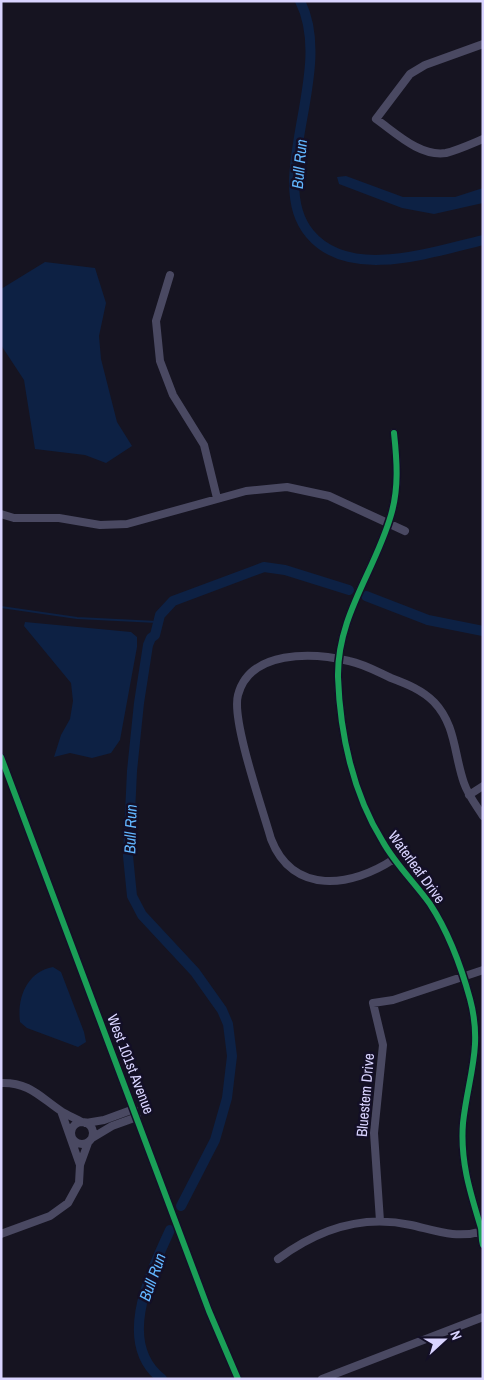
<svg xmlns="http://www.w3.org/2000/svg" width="484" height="1380" font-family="'Archivo Narrow',sans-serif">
<rect width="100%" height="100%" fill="#161421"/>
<!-- water -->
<path fill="#0d2144" d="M 346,176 L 403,197 L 455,197 L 483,188 L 483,203 L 434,214 L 402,208 L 339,184 L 337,177 Z
M 45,262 L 95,268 L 106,303 L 99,336 L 101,359 L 117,422 L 132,446 L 106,463 L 85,455 L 35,449 L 24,380 L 1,345 L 1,289 Z
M 25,622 L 131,632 L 137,637 L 137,647 L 120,740 L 111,753 L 92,758 L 70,753 L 54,757 L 61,735 L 70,719 L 73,701 L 71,683 L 24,626 Z
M 53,967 L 61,972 L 84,1032 L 86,1042 L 78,1047 L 27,1028 L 20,1022 C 17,997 27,972 53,967 Z"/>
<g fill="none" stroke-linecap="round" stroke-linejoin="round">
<!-- stream -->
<path stroke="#0d2144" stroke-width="2" d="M 1,607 L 77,618 L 157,622"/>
<!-- river -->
<path stroke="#0d2144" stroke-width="10" d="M 300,1 C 336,72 264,180 310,234 C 349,281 432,252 483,240
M 366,596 L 428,620 L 483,631
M 181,1206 L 215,1140 L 227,1098 L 232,1056 L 228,1024 L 222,1010 L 195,972 L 142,915 L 132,896 L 128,856 L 132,771 L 139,703 L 148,645 L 151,638 L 155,635 L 160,615 L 173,601 L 264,567 L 285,570 L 349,590
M 162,1379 C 115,1343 151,1272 170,1230"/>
<!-- minor -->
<path stroke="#4a4962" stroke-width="8" d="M 483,44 L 425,65 L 410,74 L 376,119 C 396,133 420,157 446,153 C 458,150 471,144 483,139
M 170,275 L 156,321 L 160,361 L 173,395 L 204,445 L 217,498
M 394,433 C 397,461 399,488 391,515 C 375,571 337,616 338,677 C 340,734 353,794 383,842 C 396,865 415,883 430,904 C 449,933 461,966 470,999 C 483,1047 468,1077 463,1123 C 460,1161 470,1192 481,1228 C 482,1234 481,1239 483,1245
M 1,514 L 14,518 L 59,518 L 100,525 L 127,524 L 246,491 L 287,487 L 329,496 L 405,531
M 1,757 L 209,1311 L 238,1379
M 469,795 L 483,786
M 394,859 C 352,887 293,896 271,839 C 263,810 231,720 238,695 C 250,650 312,652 349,661 C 364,664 378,672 391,678 C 407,684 422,690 434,702 C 456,725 454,755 464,783 C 468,795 476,805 483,816
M 1,1083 C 29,1082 40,1097 61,1111 C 67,1115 75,1118 82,1122
M 61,1111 L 80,1165
M71 1133a11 11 0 1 1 22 0a11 11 0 1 1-22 0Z
M 86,1123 L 104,1120 L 134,1109
M 92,1138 L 112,1126 L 137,1117
M 380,1221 L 374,1133 L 383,1045 L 373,1003 L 393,1000 L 483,970
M 1,1234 L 50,1216 L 68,1203 L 79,1183 L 80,1165 L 88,1143
M 278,1259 C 317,1230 362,1214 411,1225 C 437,1231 456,1239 483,1231
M 322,1379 L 483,1317"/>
<defs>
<path id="cycleway" d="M 394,433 C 397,461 399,488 391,515 C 375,571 337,616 338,677 C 340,734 353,794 383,842 C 396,865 415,883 430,904 C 449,933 461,966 470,999 C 483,1047 468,1077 463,1123 C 460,1161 470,1192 481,1228 C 482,1234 481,1239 483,1245
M 1,757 L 209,1311 L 238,1379"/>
</defs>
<!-- cycleway casing -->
<use href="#cycleway" stroke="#130f26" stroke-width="9"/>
<!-- cycleway -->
<use href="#cycleway" stroke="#1a9f57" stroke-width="6"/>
</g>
<g text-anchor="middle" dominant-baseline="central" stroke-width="5" stroke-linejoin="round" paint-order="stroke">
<!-- street labels -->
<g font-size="15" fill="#d9d4ff" stroke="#130f26">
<text transform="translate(417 867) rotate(54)">Waterleaf Drive</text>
<text transform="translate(131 1064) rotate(69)">West 101st Avenue</text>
<text transform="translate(365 1095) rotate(-85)">Bluestem Drive</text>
</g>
<!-- water labels -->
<g font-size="16" font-style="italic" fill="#62b6ff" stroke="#130f26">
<text transform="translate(299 164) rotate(-85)">Bull Run</text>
<text transform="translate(130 829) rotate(-88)">Bull Run</text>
<text transform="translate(152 1277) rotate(-70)">Bull Run</text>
</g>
</g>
<!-- border -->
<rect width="484" height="1380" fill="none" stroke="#d9d4ff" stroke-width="5"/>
<!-- north arrow -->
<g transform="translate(444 1340) rotate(69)" stroke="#130f26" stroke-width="4" paint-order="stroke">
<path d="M0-4L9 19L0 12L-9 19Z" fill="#d9d4ff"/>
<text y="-8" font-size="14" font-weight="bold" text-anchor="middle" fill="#d9d4ff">N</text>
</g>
</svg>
